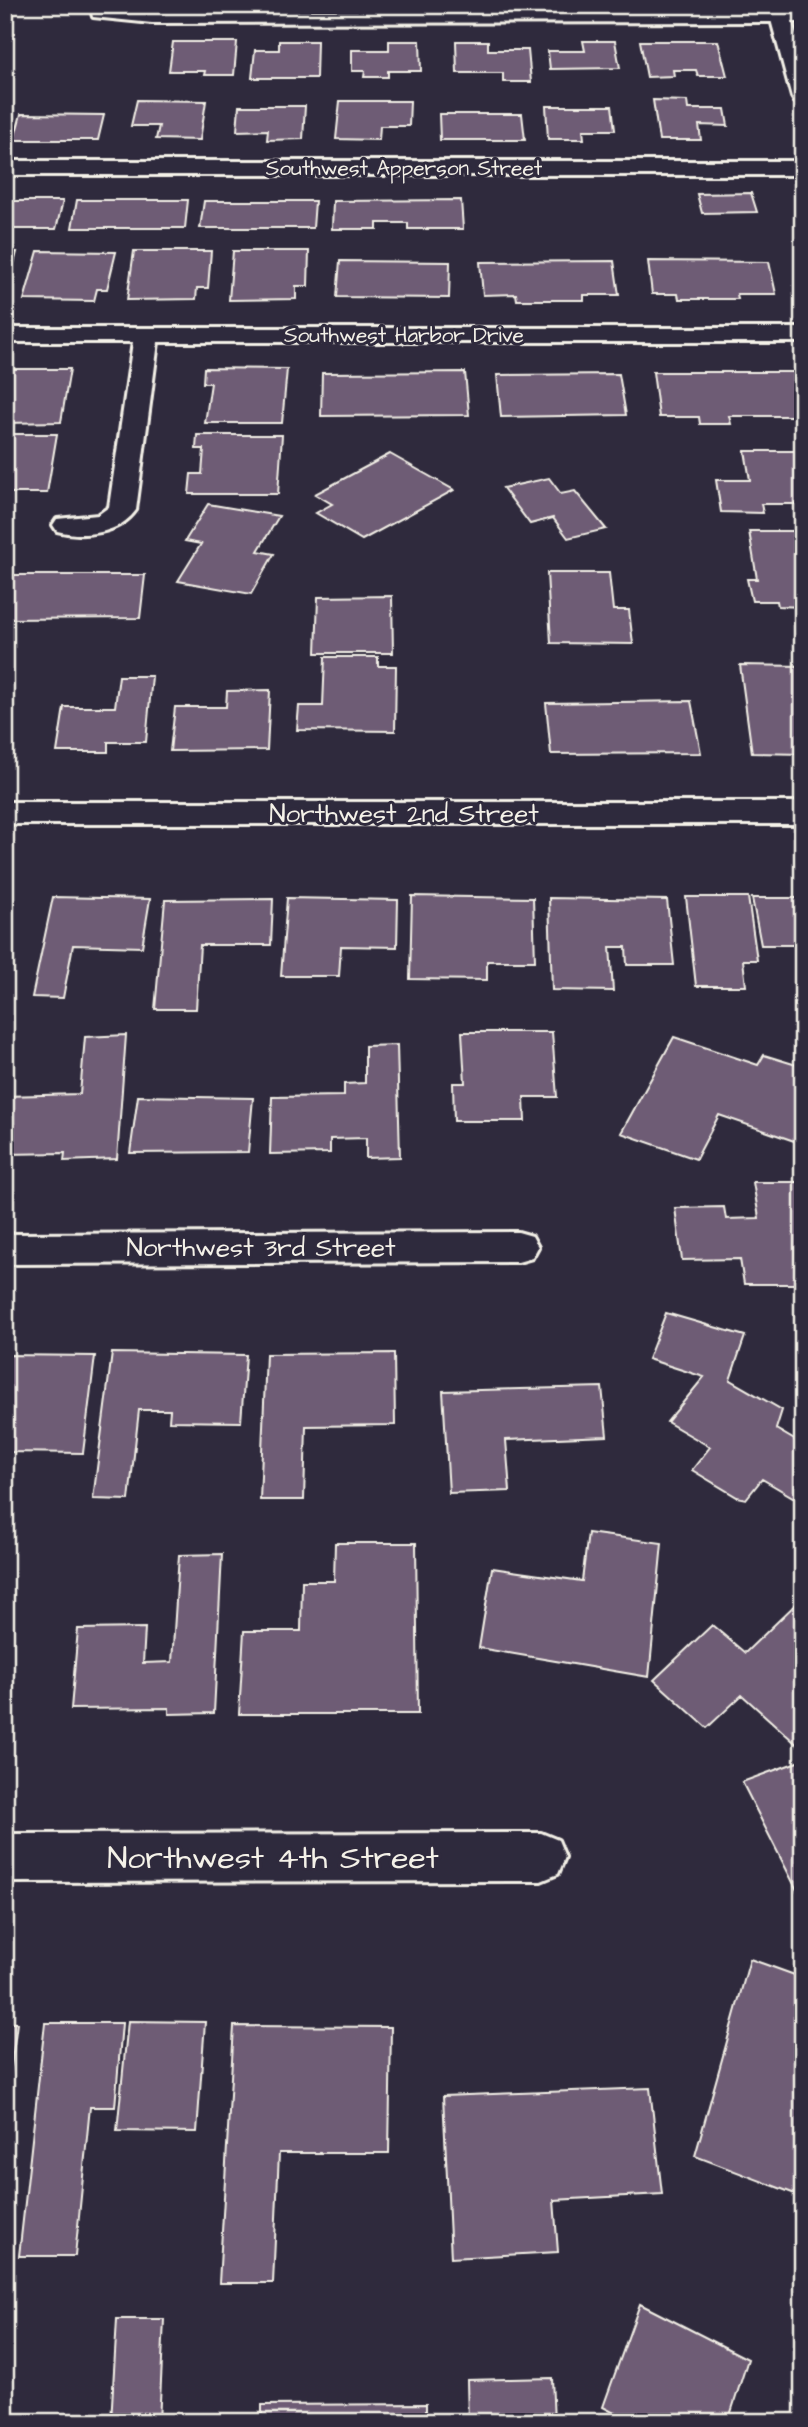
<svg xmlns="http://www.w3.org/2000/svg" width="808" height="2427" font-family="'Architects Daughter',sans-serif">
<rect width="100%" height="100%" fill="#2f2a3d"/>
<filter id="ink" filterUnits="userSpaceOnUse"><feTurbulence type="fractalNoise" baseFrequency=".0143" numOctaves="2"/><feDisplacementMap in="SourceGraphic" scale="14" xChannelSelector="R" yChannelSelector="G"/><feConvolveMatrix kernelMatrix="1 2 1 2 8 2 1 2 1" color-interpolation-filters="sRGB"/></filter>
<g filter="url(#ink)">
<!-- building -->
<path fill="#6e5b74" stroke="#f4f1e8" stroke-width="2" d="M 279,41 L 317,41 L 316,78 L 252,78 L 255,50 L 279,50 Z
M 389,41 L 420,41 L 421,71 L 388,71 L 388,77 L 364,77 L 365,71 L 352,71 L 352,50 L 389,50 Z
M 456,41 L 488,41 L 488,50 L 528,50 L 531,82 L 503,82 L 503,73 L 457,73 Z
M 583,41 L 615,41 L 620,68 L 550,69 L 548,51 L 585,51 Z
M 640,41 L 718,41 L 727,76 L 698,76 L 696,70 L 673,70 L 674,76 L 647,77 Z
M 173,42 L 237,42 L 234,75 L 204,75 L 205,71 L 169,71 Z
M 137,100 L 206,101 L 200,140 L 156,139 L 159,126 L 131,126 Z
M 653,100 L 687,101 L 688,109 L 725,109 L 728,126 L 699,125 L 701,140 L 659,140 Z
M 340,101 L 410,101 L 409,126 L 380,126 L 379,140 L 336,139 Z
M 239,106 L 305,106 L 303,139 L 267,140 L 268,130 L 237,131 Z
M 546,106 L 612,106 L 615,130 L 583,130 L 584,139 L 548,139 Z
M 21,114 L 104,115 L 98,140 L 14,140 Z
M 439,114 L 522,114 L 525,140 L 440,140 Z
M 751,193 L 757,212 L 702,213 L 697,194 Z
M 77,200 L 188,200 L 185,228 L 72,228 Z
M 461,200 L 463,229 L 408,229 L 408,223 L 377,223 L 377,229 L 332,229 L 333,201 Z
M 5,201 L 63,201 L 56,229 L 5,229 Z
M 204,201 L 315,201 L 313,228 L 200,228 Z
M 38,251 L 116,252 L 107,289 L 97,289 L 94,301 L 24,300 Z
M 134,251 L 211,251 L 208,288 L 197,288 L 196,299 L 127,300 Z
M 233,251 L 309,251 L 308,286 L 296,286 L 296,299 L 229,300 Z
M 5,252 L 17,252 L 8,287 L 5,287 Z
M 340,261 L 450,262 L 449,298 L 337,297 Z
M 614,261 L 619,295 L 584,295 L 584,300 L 517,300 L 516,294 L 483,295 L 480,262 Z
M 648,261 L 769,262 L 776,294 L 737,294 L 738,299 L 679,299 L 678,294 L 652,294 Z
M 204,368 L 287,369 L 282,423 L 205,423 L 211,383 L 203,383 Z
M 5,369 L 70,369 L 61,422 L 5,423 Z
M 465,372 L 469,415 L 321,416 L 322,373 Z
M 653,372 L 796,372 L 803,402 L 803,416 L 729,416 L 731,424 L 700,424 L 699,417 L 659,417 Z
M 619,374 L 626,415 L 501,417 L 497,375 Z
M 5,434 L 57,434 L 47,493 L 5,493 Z
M 197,435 L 282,435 L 278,494 L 189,494 L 191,474 L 202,474 L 204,449 L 196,449 Z
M 745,451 L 803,451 L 803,504 L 761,504 L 763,513 L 721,512 L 716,480 L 750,480 Z
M 390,454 L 454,490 L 362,540 L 316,513 L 332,504 L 315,494 Z
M 549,478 L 561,494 L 575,491 L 606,529 L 568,538 L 553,518 L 530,524 L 503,488 Z
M 208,504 L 279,516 L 258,551 L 274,554 L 251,594 L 178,581 L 201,544 L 185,541 Z
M 749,531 L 803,531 L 803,607 L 778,606 L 777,601 L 752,601 L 747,579 L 757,579 Z
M 547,573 L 609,573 L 613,610 L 629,610 L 633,644 L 551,643 Z
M 7,575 L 145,575 L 140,618 L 5,619 Z
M 392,596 L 393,653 L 316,653 L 318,597 Z
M 325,657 L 378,657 L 378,666 L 396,666 L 395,731 L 297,730 L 299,706 L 323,706 Z
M 740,665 L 803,666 L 803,754 L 752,753 Z
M 119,676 L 152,676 L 146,742 L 108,742 L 108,752 L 57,752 L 64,707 L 115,707 Z
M 270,690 L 267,750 L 170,751 L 175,707 L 226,707 L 227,691 Z
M 691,701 L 701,753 L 551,754 L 546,703 Z
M 412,896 L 533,898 L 535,961 L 487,961 L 487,980 L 410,979 Z
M 53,897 L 150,899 L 142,947 L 73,945 L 63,998 L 32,997 Z
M 686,897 L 748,897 L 757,960 L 743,960 L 746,986 L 696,986 Z
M 287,898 L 398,900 L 397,947 L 341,946 L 339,976 L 281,976 Z
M 549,898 L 667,900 L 674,965 L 627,965 L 626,947 L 610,947 L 613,991 L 552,990 Z
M 752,898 L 802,898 L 803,945 L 761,945 Z
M 273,899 L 271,945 L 200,945 L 196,1009 L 155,1009 L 165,900 Z
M 462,1032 L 552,1032 L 557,1097 L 524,1097 L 525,1121 L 454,1121 L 453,1083 L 465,1083 Z
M 126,1035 L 117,1159 L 64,1161 L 65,1153 L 5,1154 L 5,1096 L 80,1094 L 85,1037 Z
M 674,1037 L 758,1065 L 764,1055 L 803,1067 L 803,1144 L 719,1115 L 696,1159 L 621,1133 Z
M 397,1045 L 400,1157 L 366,1158 L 366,1138 L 330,1139 L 330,1153 L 270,1154 L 272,1097 L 344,1096 L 344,1084 L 365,1083 L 365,1046 Z
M 138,1096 L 253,1098 L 248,1152 L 130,1153 Z
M 753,1182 L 803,1182 L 803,1284 L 744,1284 L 740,1259 L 682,1260 L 675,1208 L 724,1207 L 726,1219 L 759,1218 Z
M 666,1313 L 745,1336 L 730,1380 L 782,1410 L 776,1429 L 803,1445 L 803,1503 L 762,1479 L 746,1499 L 737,1497 L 692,1470 L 710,1447 L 667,1422 L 704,1377 L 648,1359 Z
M 112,1353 L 246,1355 L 241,1422 L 169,1421 L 170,1410 L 139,1410 L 129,1500 L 93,1499 Z
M 394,1353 L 395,1425 L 306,1426 L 304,1500 L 260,1500 L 266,1354 Z
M 5,1355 L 95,1356 L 83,1453 L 5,1452 Z
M 602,1387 L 607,1436 L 506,1440 L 510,1491 L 449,1493 L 443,1391 Z
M 588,1533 L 662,1543 L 649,1677 L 479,1648 L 492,1568 L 582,1581 Z
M 335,1543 L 416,1543 L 418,1714 L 239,1714 L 244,1631 L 301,1631 L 302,1581 L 334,1581 Z
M 222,1554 L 214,1713 L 169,1714 L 169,1708 L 71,1709 L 78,1629 L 145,1628 L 143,1663 L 172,1662 L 179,1555 Z
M 803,1597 L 803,1750 L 742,1695 L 707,1728 L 654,1680 L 712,1625 L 745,1653 Z
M 803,1760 L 803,1902 L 742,1782 Z
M 750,1959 L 803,1978 L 803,2197 L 695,2156 Z
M 128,2021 L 205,2022 L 197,2132 L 117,2131 Z
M 5,2023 L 17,2023 L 5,2112 Z
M 45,2023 L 122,2023 L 115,2107 L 90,2107 L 75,2256 L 19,2256 Z
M 234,2026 L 391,2027 L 389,2153 L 279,2153 L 273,2283 L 219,2283 Z
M 650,2088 L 662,2194 L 554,2200 L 558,2252 L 451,2258 L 443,2096 Z
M 640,2304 L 748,2359 L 728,2422 L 631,2422 L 603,2407 Z
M 117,2319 L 164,2319 L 159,2422 L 111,2422 Z
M 552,2378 L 554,2422 L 468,2422 L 467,2380 Z
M 426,2404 L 426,2422 L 262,2422 L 262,2405 Z"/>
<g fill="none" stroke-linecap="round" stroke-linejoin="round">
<defs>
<path id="street" d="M 90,5 L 152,11 L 803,10 L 803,22 L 152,23 L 93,17 Z
M 5,161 L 803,161 L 803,175 L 5,175 Z
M 5,328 L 803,328 L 803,342 L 158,342 L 136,510 C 119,534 84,538 57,531 L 53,525 L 57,519 L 98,515 L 109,507 L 133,342 L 5,342 Z
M 518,1232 L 532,1236 L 538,1247 L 532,1258 L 518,1262 L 5,1264 L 5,1234 Z
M 541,1833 L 558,1840 L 565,1857 L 558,1874 L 541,1881 L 5,1882 L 5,1834 Z"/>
<path id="secondary" d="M 767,5 L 787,5 L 803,59 L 803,103 L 795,102 L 792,97 Z
M 5,802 L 803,802 L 803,824 L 5,824 Z"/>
</defs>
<!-- street casing -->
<use href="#street" stroke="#f4f1e8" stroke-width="6"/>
<!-- secondary casing -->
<use href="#secondary" stroke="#f4f1e8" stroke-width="6"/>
<!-- street -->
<use href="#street" fill="#2f2a3d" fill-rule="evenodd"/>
<!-- secondary -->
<use href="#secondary" fill="#2f2a3d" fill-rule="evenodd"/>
</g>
</g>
<g text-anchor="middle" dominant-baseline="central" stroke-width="6" stroke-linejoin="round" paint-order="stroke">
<!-- far-street labels -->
<g font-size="21" fill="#f4f1e8" stroke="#2f2a3d">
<text x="404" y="168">Southwest Apperson Street</text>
<text x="404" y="335">Southwest Harbor Drive</text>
</g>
<!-- street labels -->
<g font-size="26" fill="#f4f1e8" stroke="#2f2a3d">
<text x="404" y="814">Northwest 2nd Street</text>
<text x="261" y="1248">Northwest 3rd Street</text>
</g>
<!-- near-street labels -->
<g font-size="32" fill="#f4f1e8" stroke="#2f2a3d">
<text x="273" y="1858">Northwest 4th Street</text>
</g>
</g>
<!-- margin -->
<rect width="808" height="2427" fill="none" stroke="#2f2a3d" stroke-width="28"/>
<rect x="14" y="14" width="780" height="2399" fill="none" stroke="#f4f1e8" stroke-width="2.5" filter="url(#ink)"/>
</svg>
